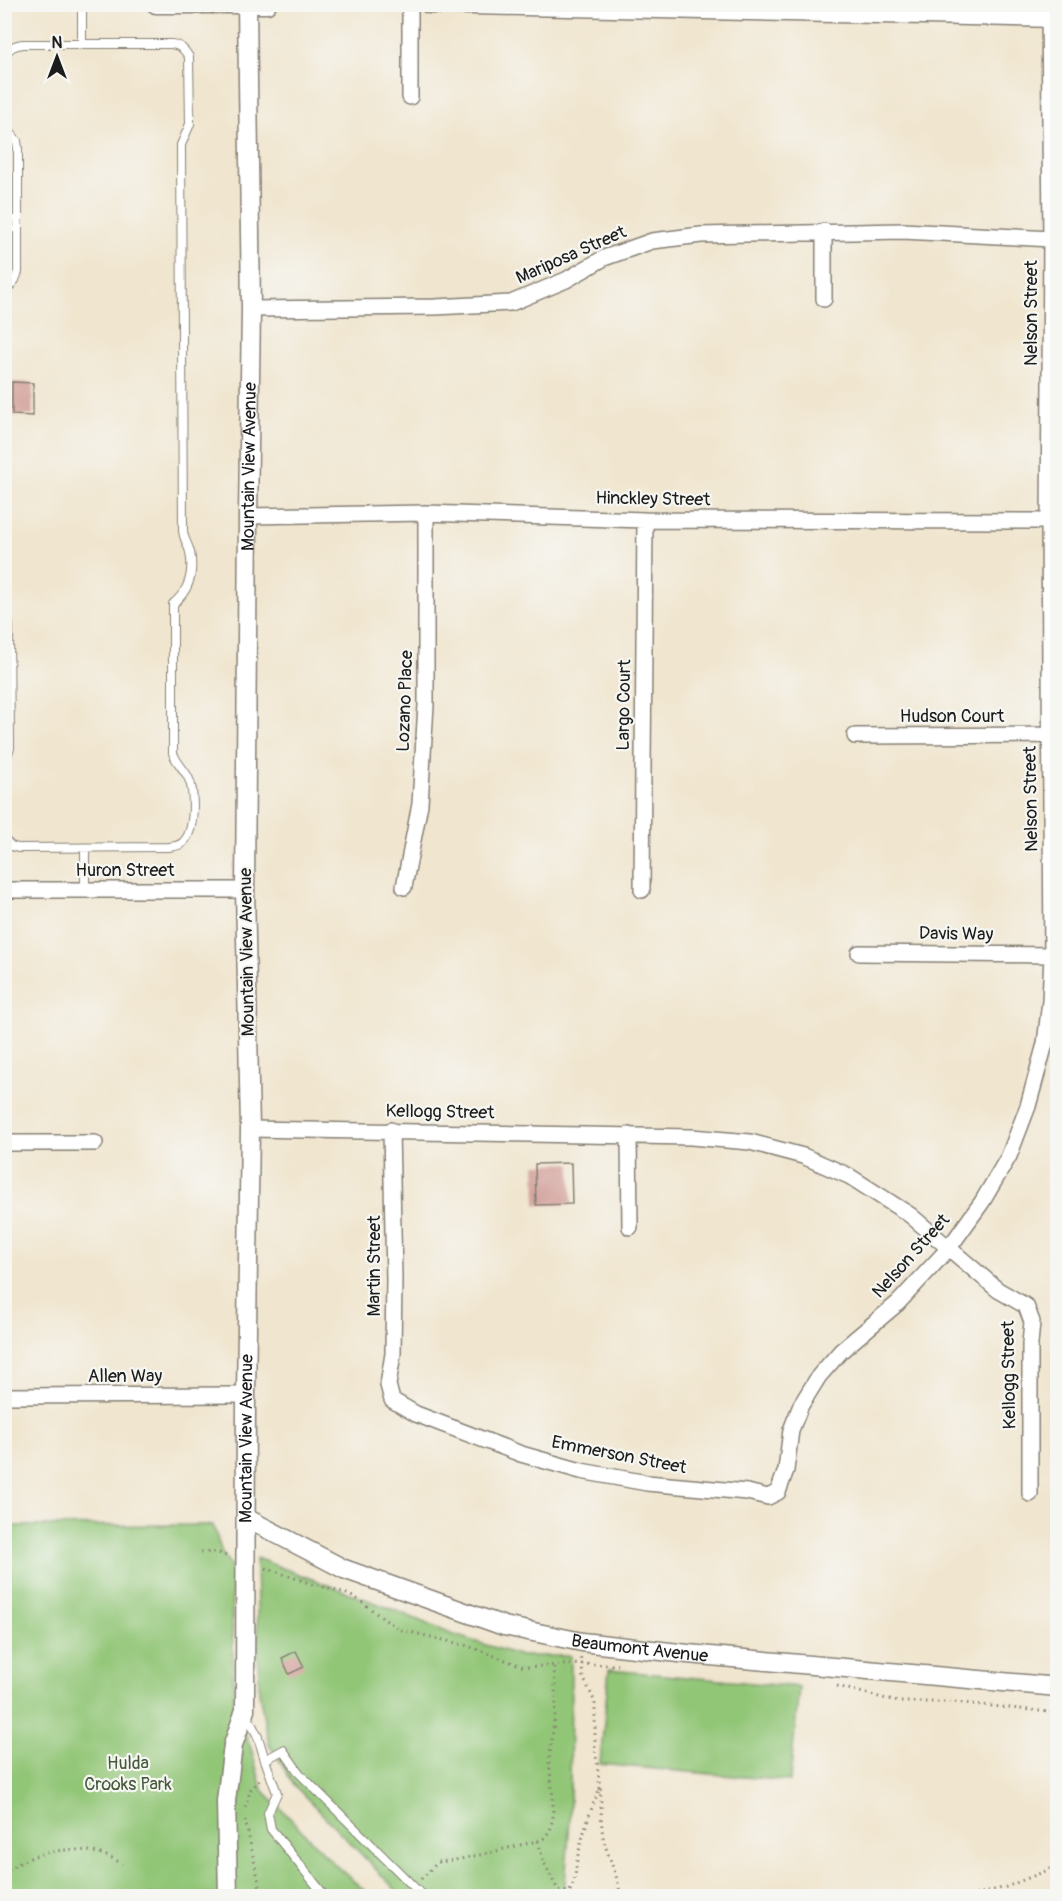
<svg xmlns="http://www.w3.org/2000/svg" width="1062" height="1901" font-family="Pangolin,sans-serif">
<rect width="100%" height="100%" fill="#f6f6f2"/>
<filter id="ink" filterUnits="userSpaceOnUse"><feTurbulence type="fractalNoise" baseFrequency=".0167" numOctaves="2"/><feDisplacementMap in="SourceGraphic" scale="12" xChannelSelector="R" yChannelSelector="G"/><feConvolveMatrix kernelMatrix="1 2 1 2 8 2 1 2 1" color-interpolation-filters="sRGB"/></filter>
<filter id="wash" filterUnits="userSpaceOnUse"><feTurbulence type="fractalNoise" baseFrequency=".008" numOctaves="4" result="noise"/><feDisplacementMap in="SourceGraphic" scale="24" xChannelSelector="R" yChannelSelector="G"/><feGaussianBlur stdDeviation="1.35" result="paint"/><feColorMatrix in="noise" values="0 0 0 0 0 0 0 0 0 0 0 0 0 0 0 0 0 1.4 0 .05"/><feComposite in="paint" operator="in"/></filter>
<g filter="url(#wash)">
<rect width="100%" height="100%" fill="#f0e5ce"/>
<!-- green -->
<path fill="#92c677" stroke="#57714a" stroke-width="1.5" d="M 213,1525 L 222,1553 L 231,1566 L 234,1704 L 251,1748 L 262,1789 L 334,1864 L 371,1896 L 5,1896 L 4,1526 Z
M 256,1558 L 397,1611 L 451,1634 L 521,1656 L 571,1656 L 570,1820 L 564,1896 L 402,1896 L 294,1785 L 269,1744 L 259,1693 Z
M 609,1670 L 799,1687 L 790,1781 L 600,1764 Z"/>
<g id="blocks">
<!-- building -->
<path fill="#cf9892" d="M 12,382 L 33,383 L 33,416 L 12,415 Z
M 571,1163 L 572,1204 L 536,1205 L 535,1164 Z
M 296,1651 L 304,1667 L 289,1674 L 282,1658 Z"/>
</g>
</g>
<g filter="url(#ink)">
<use href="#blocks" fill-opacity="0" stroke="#868075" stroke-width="1.5"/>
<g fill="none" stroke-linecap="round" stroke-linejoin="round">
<defs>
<path id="service" d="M 82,4 L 82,44
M 4,56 C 9,48 14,45 23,44 L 171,44 C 180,45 184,49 189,57 L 190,124 L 181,145 L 183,530 C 183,538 188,544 190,552 C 194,573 189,591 173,604 L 173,753 C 176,762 183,768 188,777 C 195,790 195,828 185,840 C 181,846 175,846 169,847 L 18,848 L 11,846 L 4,839
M 4,124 L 17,141 L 18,149 L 18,272 L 15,280 L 4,293
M 4,614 L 9,624 L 9,632 L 10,748 L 4,764
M 85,848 L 85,890
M 246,1713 L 258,1737 L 265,1760 L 283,1750 L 300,1774 L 423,1896
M 265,1760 L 277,1793 L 268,1813 L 271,1829 L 325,1896"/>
<path id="minor" d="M 410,4 L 410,97
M 824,231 L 824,299
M 251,309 L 435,307 L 511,303 L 566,280 L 604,258 L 652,241 L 701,235 L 903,231 L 1051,239
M 248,516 L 426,513 L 645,520 L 1057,521
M 855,736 L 1050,735
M 404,887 L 420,804 L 426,705 L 426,513
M 4,890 L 245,890
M 642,890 L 645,520
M 859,953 L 1052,955
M 250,1129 L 691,1137 L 750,1142 L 803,1156 L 849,1176 L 910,1215 L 998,1290 L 1026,1306 L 1032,1322 L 1030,1344 L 1030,1494
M 391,1130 L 394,1279 L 393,1354 L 388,1385 L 392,1400 L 416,1414 L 521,1454 L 581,1471 L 647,1483 L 747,1492 L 768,1497 L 778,1492 L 786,1470 L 791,1430 L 801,1405 L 819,1376 L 841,1351 L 898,1303 L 949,1248 L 982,1202 L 1009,1156 L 1028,1106 L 1045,1044 L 1050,1001 L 1052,955 L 1049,520 L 1051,239 L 1049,4
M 629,1135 L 630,1227
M 4,1143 L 95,1143
M 4,1396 L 246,1395"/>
<g id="tertiary">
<path d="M 156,4 L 267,4"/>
<path d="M 429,4 L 1058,18"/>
<path id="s1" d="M 246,1518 L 344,1569 L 504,1626 L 582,1642 L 688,1654 L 1058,1687"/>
<path id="s2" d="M 228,1896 L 226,1801 L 233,1745 L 245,1710 L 246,1395 L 250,1129 L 245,890 L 248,516 L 251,309 L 247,4"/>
</g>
</defs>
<!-- service casing -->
<use href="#service" stroke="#868075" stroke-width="10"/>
<!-- minor casing -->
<use href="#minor" stroke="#868075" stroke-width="18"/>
<!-- tertiary casing -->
<use href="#tertiary" stroke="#868075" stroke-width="21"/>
<!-- path -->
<path stroke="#868075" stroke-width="3" stroke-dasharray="1.5 4.5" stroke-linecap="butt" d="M 201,1552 L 219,1553 L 229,1557
M 266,1568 L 309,1583 L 345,1593 L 359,1600 L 385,1620 L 402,1630 L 468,1646 L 524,1667 L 581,1664 L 618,1665
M 581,1658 L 583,1677 L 595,1702 L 595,1747 L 600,1788
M 837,1686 L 898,1702 L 953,1702 L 1058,1713
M 245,1807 L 251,1789 L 260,1780
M 245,1820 L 262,1896
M 538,1841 L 544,1863 L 558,1890 L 569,1892 C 577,1882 575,1864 579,1851 C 584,1830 591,1808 600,1788 C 602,1805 600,1824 604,1841 C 609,1860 619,1877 620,1896
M 4,1874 C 34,1847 89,1841 122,1864
M 421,1879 L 438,1862 C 472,1859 504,1848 538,1841 L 544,1838 L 550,1831 L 553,1817 L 553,1797 L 549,1762 L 556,1706 L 554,1667
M 970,1896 L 1006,1887 L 1058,1866"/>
<!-- service -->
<use href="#service" stroke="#fff" stroke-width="8"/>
<!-- minor -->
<use href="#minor" stroke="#fff" stroke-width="15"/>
<!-- tertiary -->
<use href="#tertiary" stroke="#fff" stroke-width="18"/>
</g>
</g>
<g text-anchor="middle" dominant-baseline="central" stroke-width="4.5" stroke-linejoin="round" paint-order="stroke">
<!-- street labels -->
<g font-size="18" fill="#1c1c1c" stroke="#f6f6f2">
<text transform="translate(571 255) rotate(-24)">Mariposa Street</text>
<text transform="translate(1031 313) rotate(-90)">Nelson Street</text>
<text stroke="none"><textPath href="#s2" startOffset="1432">Mountain View Avenue</textPath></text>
<text transform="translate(653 499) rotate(1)">Hinckley Street</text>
<text transform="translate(405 701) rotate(-88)">Lozano Place</text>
<text transform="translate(624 705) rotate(-89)">Largo Court</text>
<text x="952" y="716">Hudson Court</text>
<text transform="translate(1031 799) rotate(-91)">Nelson Street</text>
<text x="125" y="870">Huron Street</text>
<text transform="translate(956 934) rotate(1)">Davis Way</text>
<text transform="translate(247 952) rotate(-91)">Mountain View Avenue</text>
<text transform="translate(440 1112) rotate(1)">Kellogg Street</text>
<text transform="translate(911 1256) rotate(-48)">Nelson Street</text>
<text transform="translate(374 1266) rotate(-90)">Martin Street</text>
<text transform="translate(1009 1375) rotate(-91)">Kellogg Street</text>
<text x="125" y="1376">Allen Way</text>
<text stroke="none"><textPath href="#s2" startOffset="460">Mountain View Avenue</textPath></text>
<text transform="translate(619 1455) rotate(11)">Emmerson Street</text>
<text stroke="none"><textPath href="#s1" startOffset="418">Beaumont Avenue</textPath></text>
</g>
<!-- park labels -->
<g font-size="18" fill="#45583c" stroke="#f6f6f2">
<text x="128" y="1763">Hulda<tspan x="128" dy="21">Crooks Park</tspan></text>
</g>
</g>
<!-- margin -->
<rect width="1062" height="1901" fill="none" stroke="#f6f6f2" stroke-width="24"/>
<!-- north arrow -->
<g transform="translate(57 57)" stroke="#f6f6f2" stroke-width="4.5" paint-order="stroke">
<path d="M0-4.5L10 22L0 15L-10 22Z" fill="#1c1c1c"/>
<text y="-9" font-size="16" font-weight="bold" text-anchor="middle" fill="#1c1c1c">N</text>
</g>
</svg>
